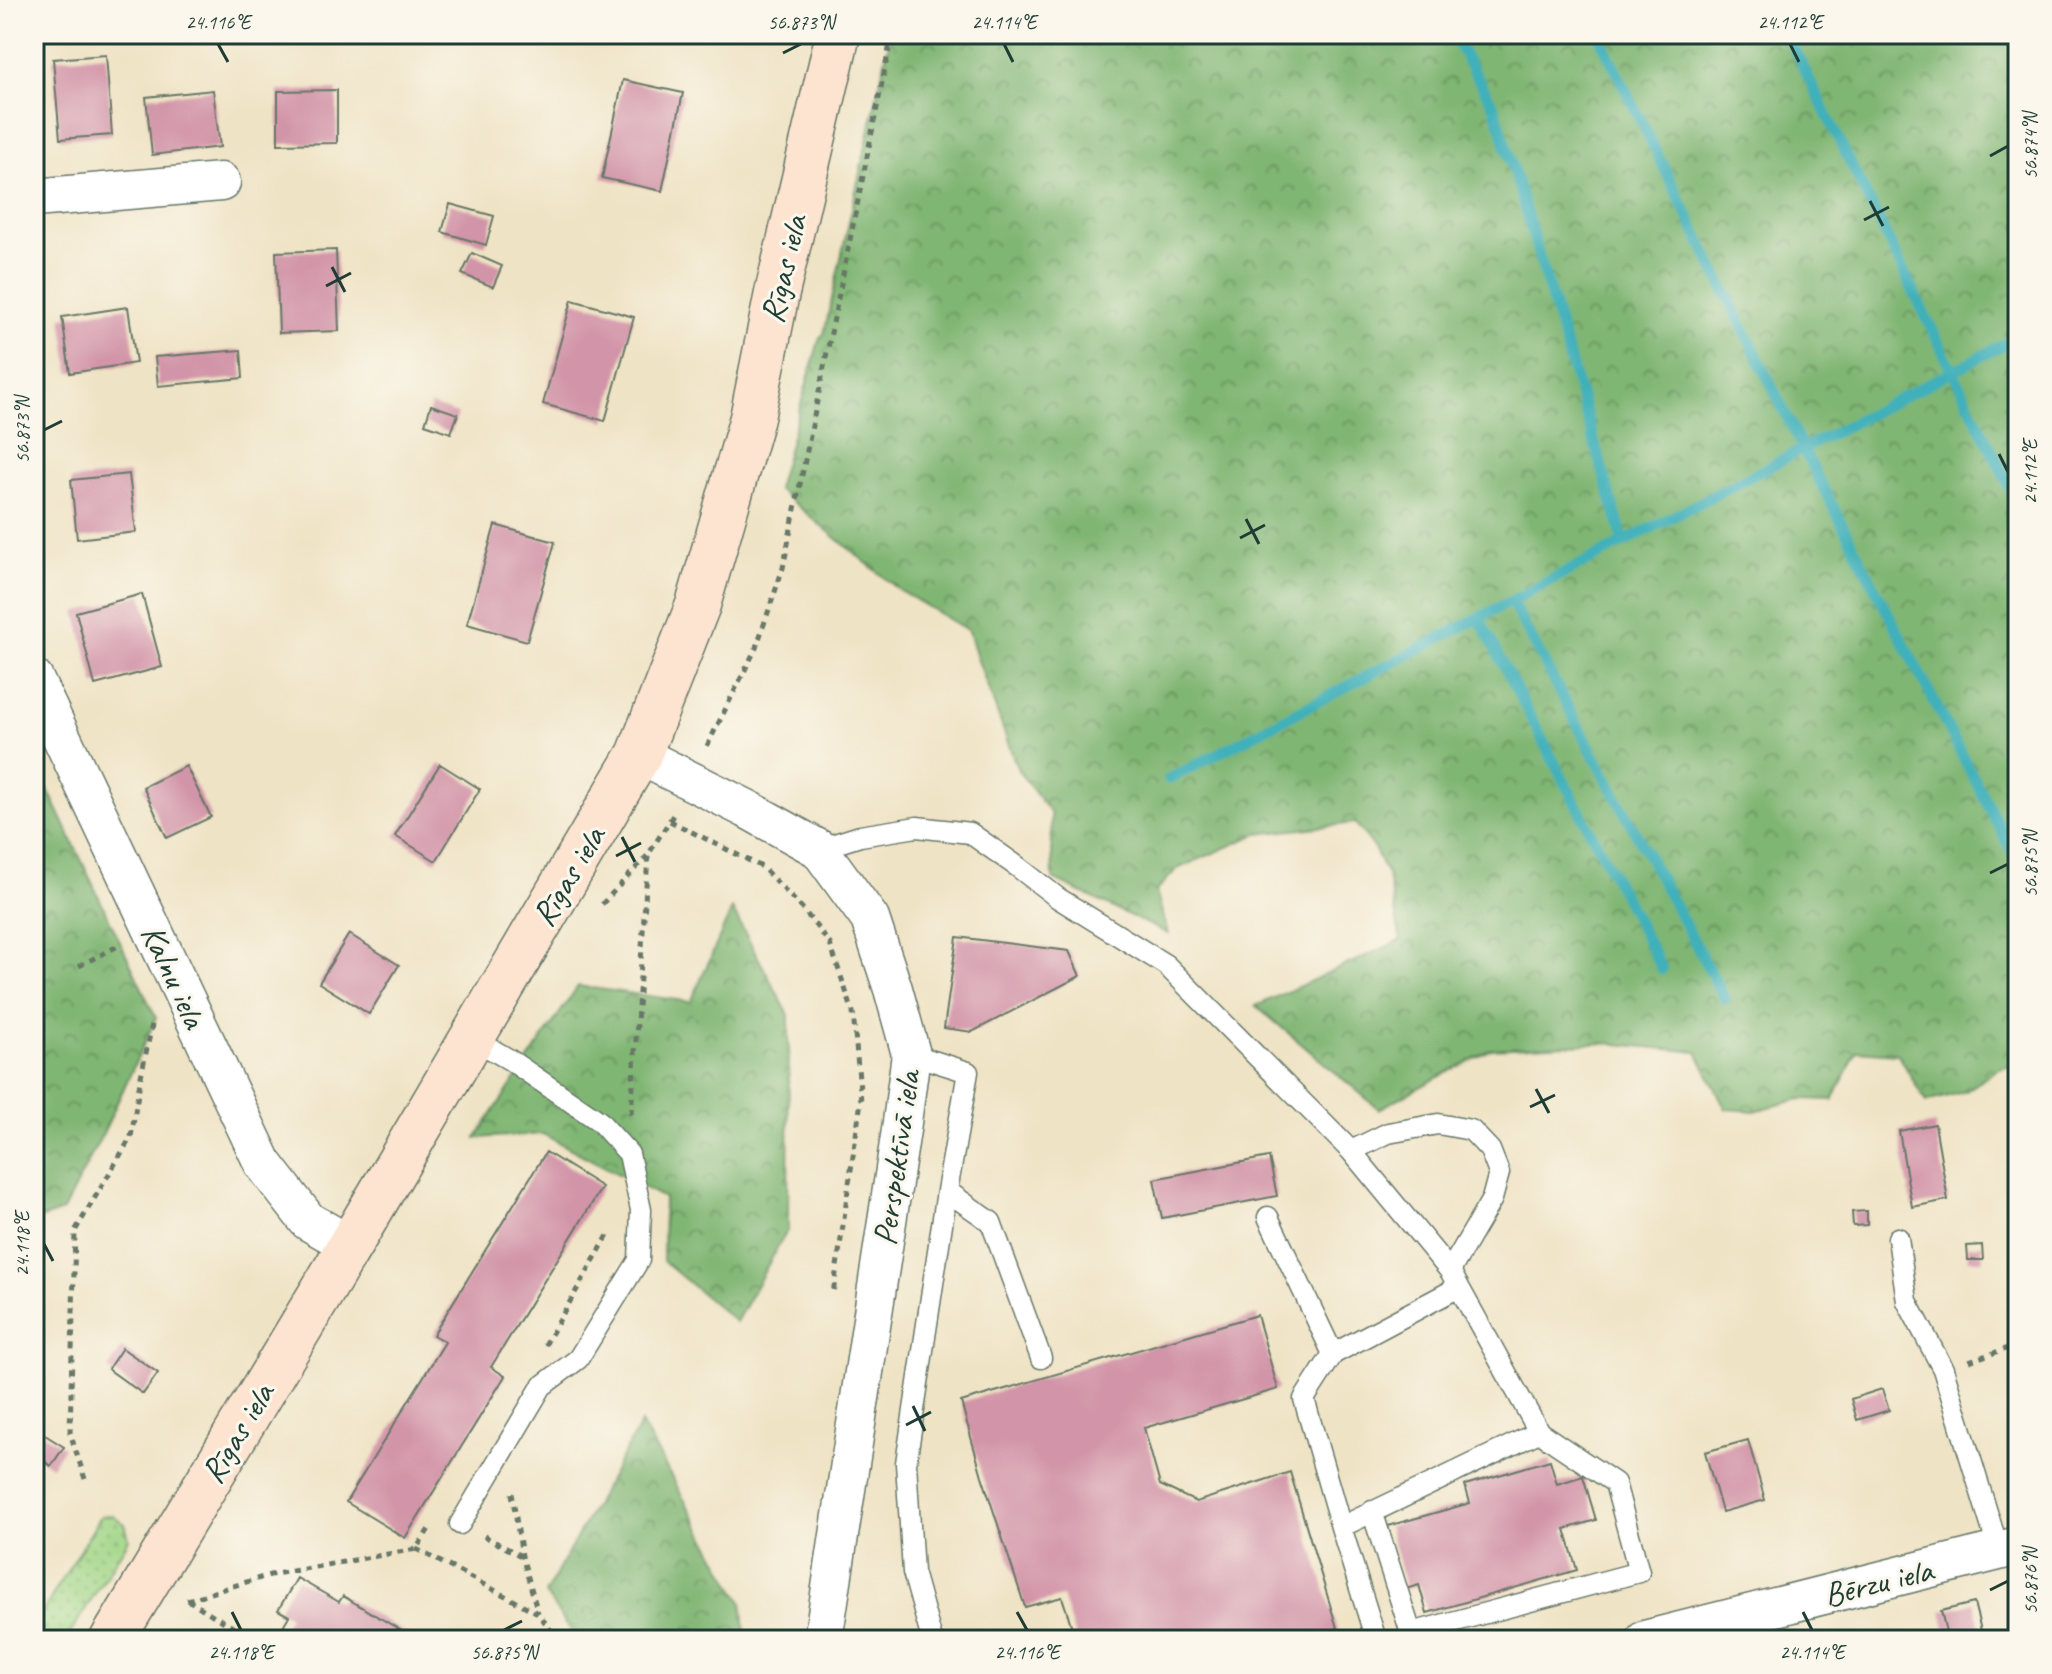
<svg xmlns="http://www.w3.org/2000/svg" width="2052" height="1674" font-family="Caveat,sans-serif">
<defs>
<pattern id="grass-dots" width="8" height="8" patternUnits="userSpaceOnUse" patternTransform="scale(2)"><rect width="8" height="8" fill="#a0d586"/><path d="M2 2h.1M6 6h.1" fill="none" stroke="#82ae6e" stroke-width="1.8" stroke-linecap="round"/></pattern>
<pattern id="forest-crowns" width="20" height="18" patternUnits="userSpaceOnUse" patternTransform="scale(2)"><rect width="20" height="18" fill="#80b673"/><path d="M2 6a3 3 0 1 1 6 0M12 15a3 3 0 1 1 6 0" fill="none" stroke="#68955f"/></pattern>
</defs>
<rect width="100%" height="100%" fill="#fbf7ec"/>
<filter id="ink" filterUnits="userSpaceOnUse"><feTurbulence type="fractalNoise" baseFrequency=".0125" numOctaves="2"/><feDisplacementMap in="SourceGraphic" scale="16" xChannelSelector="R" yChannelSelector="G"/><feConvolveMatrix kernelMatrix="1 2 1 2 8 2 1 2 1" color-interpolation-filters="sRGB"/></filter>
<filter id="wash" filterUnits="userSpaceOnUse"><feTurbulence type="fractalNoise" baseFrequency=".006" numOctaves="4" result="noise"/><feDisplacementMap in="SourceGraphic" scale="32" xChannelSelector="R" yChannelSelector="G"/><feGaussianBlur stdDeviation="1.8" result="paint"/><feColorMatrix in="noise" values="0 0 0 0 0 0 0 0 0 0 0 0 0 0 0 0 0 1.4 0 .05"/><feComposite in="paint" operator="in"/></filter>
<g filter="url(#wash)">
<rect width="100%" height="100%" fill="#efe3c5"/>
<!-- grass -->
<path fill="url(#grass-dots)" stroke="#60895d" stroke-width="2" d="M 112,1515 L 125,1524 L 129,1539 L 66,1640 L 34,1640 L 34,1626 L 101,1516 Z"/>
<!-- forest -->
<path fill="url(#forest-crowns)" stroke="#507a54" stroke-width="2" d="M 891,34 L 2018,34 L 2018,1064 L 1999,1068 L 1966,1091 L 1926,1102 L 1898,1054 L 1857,1051 L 1833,1100 L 1800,1099 L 1755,1111 L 1726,1109 L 1697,1052 L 1606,1043 L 1491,1049 L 1379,1109 L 1256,1006 L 1401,940 L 1388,877 L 1373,846 L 1355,823 L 1257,834 L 1177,869 L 1156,891 L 1168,934 L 1053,879 L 1051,814 L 1018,770 L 976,655 L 969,631 L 899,590 L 777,489 L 820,337 L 824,334 Z
M 34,760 L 156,1018 L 105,1129 L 63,1211 L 34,1221 Z
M 732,909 L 789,1015 L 788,1229 L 736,1322 L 663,1261 L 664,1198 L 543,1134 L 476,1138 L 578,986 L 691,1002 Z
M 641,1423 L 742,1602 L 746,1640 L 577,1640 L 545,1594 Z"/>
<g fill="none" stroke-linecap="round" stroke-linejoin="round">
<!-- stream -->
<path stroke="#40b0ba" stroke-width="11" d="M 1452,34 L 1495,108 L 1624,542
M 1598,34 L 1803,449 L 2018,863
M 1787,34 L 2018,504
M 1511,601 L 1725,999
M 1479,618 L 1662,969
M 1169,779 L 2018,337"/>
</g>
<g id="blocks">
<!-- building -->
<path fill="#d294a8" d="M 106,55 L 112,135 L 60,139 L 53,59 Z
M 623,80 L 683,93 L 662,191 L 602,178 Z
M 213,90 L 220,147 L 152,155 L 146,97 Z
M 337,90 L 337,143 L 278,144 L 278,91 Z
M 450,204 L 494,216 L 486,245 L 442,232 Z
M 336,250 L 339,331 L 279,333 L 276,252 Z
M 472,253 L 502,266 L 493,287 L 462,274 Z
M 572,300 L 634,317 L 605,421 L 543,404 Z
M 128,307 L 136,363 L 70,373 L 62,317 Z
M 241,350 L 243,378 L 158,386 L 155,357 Z
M 431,405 L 458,414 L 451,433 L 425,424 Z
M 129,474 L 136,532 L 77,539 L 71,480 Z
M 495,525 L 555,542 L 527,641 L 467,624 Z
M 142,594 L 162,667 L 95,685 L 76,612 Z
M 440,764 L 480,789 L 436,861 L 395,836 Z
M 186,766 L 211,817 L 167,838 L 143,787 Z
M 349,934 L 399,965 L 369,1014 L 319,983 Z
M 957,937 L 1069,951 L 1080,976 L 972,1032 L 944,1028 Z
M 1935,1124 L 1948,1200 L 1912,1207 L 1899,1131 Z
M 546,1152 L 602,1187 L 491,1367 L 505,1376 L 405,1538 L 346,1502 L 445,1342 L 433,1335 Z
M 1269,1157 L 1277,1196 L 1162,1218 L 1154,1179 Z
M 1867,1211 L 1867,1225 L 1853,1226 L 1852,1212 Z
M 1982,1245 L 1983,1260 L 1968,1260 L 1967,1246 Z
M 1257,1315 L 1278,1389 L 1144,1428 L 1160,1485 L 1196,1502 L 1290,1472 L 1338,1631 L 1310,1640 L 1076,1640 L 1062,1597 L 1025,1607 L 982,1476 L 961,1402 Z
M 122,1348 L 158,1373 L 143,1394 L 108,1369 Z
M 1882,1389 L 1889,1410 L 1857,1420 L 1851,1399 Z
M 34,1428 L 64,1447 L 51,1466 L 34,1454 Z
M 1748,1440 L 1765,1500 L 1722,1512 L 1705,1452 Z
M 1550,1460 L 1557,1484 L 1583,1476 L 1596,1520 L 1565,1529 L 1577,1570 L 1427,1613 L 1419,1585 L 1406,1589 L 1388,1526 L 1470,1503 L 1465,1485 Z
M 297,1578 L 339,1602 L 343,1596 L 417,1640 L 280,1640 L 276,1638 L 289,1616 L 278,1610 Z
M 1974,1603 L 1983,1638 L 1975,1640 L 1948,1640 L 1941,1611 Z"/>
</g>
</g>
<g filter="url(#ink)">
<use href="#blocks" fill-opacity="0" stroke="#687767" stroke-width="2"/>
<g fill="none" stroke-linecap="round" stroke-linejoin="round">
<defs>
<path id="service" d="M 819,849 L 860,836 L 917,827 L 970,833 L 1018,867 L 1058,898 L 1166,965 L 1351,1151 L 1450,1271 L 1539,1432 L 1615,1483 L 1639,1572 L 1411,1633 L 1372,1511
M 911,1054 L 968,1072 L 947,1191 L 906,1463 L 913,1572 L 932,1640
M 1351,1151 L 1388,1133 L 1438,1124 L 1471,1130 L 1490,1150 L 1499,1173 L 1492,1199 L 1450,1271
M 947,1191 L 991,1222 L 1041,1358
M 1268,1217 L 1333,1354
M 1898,1238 L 1907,1301 L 1943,1369 L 1999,1551
M 460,1524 L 542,1386 L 578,1359 L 639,1260 L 641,1210 L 629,1154 L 599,1121 L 510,1060 L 472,1038
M 1341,1527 L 1304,1399 L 1333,1354 L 1459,1287
M 1376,1640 L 1341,1527 L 1539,1432"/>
<path id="minor" d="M 34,198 L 221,182
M 34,679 L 263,1163 L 308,1221 L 350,1245
M 639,755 L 747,809 L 819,849 L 870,919 L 893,989 L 911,1054 L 901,1130 L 823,1640
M 1645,1640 L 2018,1546"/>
<path id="secondary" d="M 112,1640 L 350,1245 L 639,755 L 698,605 L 752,418 L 777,293 L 838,34"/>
</defs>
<!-- service casing -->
<use href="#service" stroke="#687767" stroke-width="23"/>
<!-- minor casing -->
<use href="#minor" stroke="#687767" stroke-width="41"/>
<!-- secondary casing -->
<use href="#secondary" stroke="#687767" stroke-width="47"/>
<!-- path -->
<path stroke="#687767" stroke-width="5" stroke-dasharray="6 6" stroke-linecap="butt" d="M 707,746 L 756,648 L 783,568 L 892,34
M 670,821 L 762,867 L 802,908 L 830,944 L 853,1012 L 861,1101 L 833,1294
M 602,904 L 648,855 L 675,812
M 79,966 L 118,946
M 631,1114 L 648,856
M 545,1345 L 610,1232
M 1969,1361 L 2018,1345
M 85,1479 L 70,1433 L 75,1231 L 131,1137 L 140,1081 L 153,1020
M 512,1493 L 522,1556 L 538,1613
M 484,1536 L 521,1556
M 416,1549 L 538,1613 L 558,1640
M 187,1600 L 270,1575 L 416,1549 L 431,1526
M 188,1600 L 254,1640"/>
<!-- service -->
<use href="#service" stroke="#fff" stroke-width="20"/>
<!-- minor -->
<use href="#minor" stroke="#fff" stroke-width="38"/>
<!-- secondary -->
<use href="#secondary" stroke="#fde4d1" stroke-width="44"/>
</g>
</g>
<!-- ticks -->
<path fill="none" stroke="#1f3d34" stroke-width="3" d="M 218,44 L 228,62M 1004,44 L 1013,62M 1790,44 L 1799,62M 783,53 L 801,44M 1990,156 L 2008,146M 1870,201 L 1883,226M 1864,220 L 1889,207M 332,267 L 345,292M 326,286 L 351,273M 44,430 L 62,421M 1999,454 L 2008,472M 1246,519 L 1259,544M 1240,538 L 1265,525M 622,837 L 635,862M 616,856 L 641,843M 1990,873 L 2008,864M 1536,1089 L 1549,1113M 1530,1107 L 1555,1095M 44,1244 L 53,1261M 913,1406 L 925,1431M 906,1425 L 931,1412M 1990,1590 L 2008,1581M 232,1612 L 241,1630M 1017,1612 L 1027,1630M 1803,1612 L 1812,1630M 504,1630 L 522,1621"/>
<g text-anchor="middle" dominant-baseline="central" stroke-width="6" stroke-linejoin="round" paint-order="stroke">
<!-- street labels -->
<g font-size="34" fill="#1f3d34" stroke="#fbf7ec">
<text transform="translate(783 269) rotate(-77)">Rīgas iela</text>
<text transform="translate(568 876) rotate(-59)">Rīgas iela</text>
<text transform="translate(174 976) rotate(65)">Kalnu iela</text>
<text transform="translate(896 1158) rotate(-82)">Perspektīvā iela</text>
<text transform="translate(237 1433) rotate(-59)">Rīgas iela</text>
<text transform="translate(1878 1582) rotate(-14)">Bērzu iela</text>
</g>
</g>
<!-- margin -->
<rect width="2052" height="1674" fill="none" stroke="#fbf7ec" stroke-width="88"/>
<rect x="44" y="44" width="1964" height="1586" fill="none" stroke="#1f3d34" stroke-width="3"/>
<g font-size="20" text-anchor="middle" fill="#1f3d34">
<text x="218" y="29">24.116°E</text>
<text x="801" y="29">56.873°N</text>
<text x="1004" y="29">24.114°E</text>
<text x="1790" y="29">24.112°E</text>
<text transform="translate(2030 146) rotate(-90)" y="7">56.874°N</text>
<text transform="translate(22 430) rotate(-90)" y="7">56.873°N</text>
<text transform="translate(2030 472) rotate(-90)" y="7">24.112°E</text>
<text transform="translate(2030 864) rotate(-90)" y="7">56.875°N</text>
<text transform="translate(22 1244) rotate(-90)" y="7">24.118°E</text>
<text transform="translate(2030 1581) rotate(-90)" y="7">56.876°N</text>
<text x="241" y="1659">24.118°E</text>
<text x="504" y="1659">56.875°N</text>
<text x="1027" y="1659">24.116°E</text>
<text x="1812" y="1659">24.114°E</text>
</g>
</svg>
